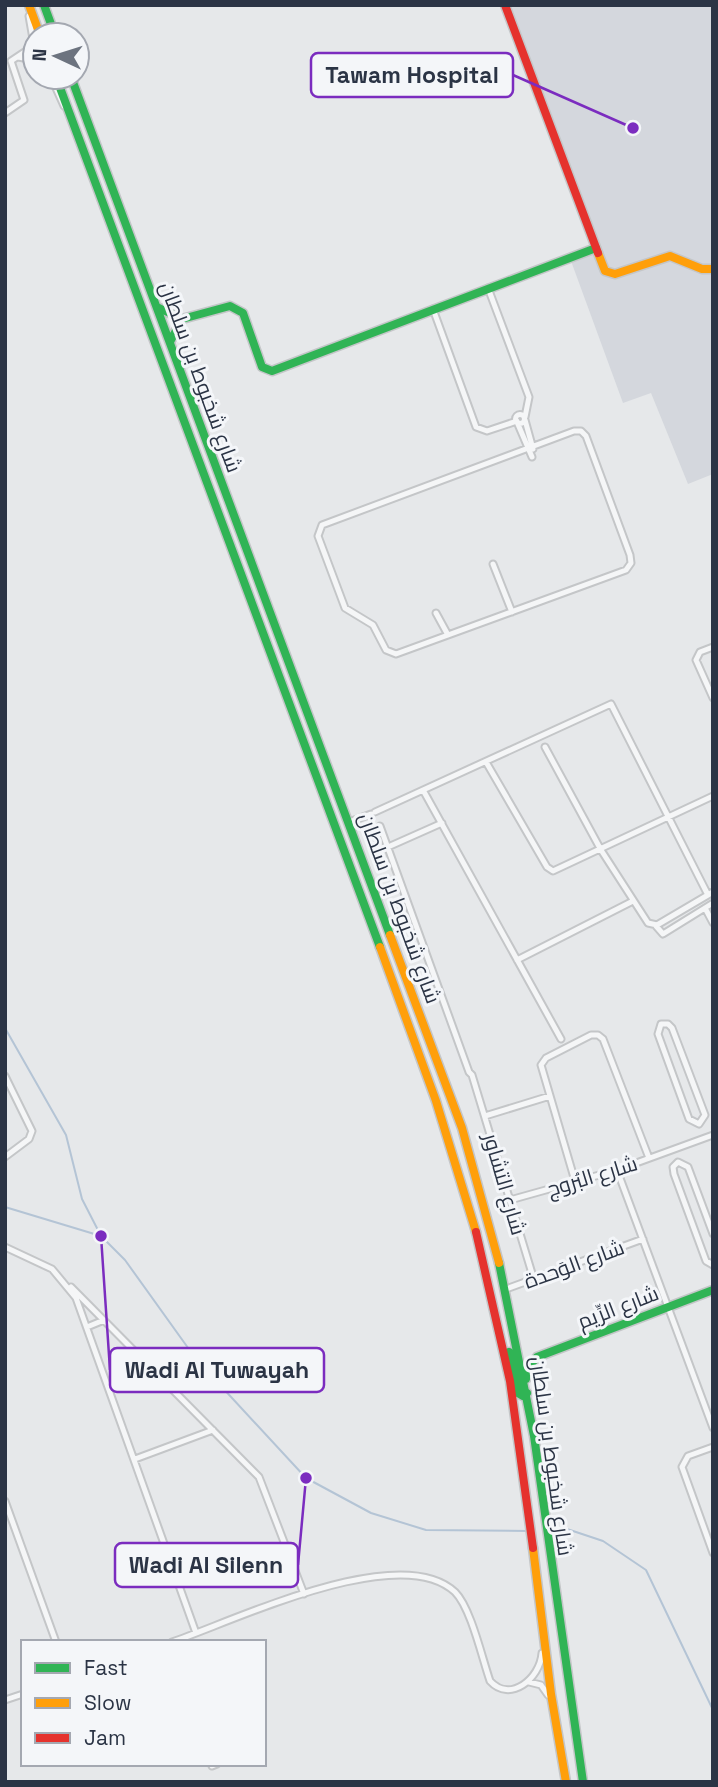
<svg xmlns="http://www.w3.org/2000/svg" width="718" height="1787" font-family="'Space Grotesk',Cairo,sans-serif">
<rect width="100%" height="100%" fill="#e6e8ea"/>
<!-- built -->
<path fill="#d4d7dd" d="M 508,5 L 713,5 L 713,474 L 688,484 L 651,393 L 623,403 L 571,261 L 597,252 Z"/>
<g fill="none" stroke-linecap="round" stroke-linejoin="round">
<!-- stream -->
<path stroke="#b4c4d5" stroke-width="2" d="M 5,1028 L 66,1135 L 82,1199 L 101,1236 L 125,1260 L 196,1359 L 306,1478 L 371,1513 L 426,1530 L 529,1531
M 5,1207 L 101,1236
M 552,1530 L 567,1529 L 603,1541 L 646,1570 L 713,1710"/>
<defs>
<path id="street" d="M 18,57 L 35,60
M 51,77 L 64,106
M 5,113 L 24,100 L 11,61 L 26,51 L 33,39 L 29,16
M 488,288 L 529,397 L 525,417
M 433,309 L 476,427 L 487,431 L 517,421
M515.5 419a4.5 4.5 0 1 1 9 0a4.5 4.5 0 1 1-9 0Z
M 525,420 L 533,449
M 517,422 L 532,457
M 581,431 L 586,436 L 630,555 L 631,563 L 626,570 L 396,654 L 386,650 L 373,625 L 345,608 L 318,536 L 322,525 L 574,431 Z
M 493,564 L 512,612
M 436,613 L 448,635
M 713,647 L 700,652 L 696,660 L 713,698
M 545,747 L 601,850 L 648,923 L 657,925 L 713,892
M 486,762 L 547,867 L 553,871 L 713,796
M 423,790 L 561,1039
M 375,812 L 611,704 L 708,895
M 349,822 L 371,814
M 380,826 L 469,1072 L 472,1075 L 534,1280
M 388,847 L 442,823
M 705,908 L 713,923
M 656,926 L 663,934 L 713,903
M 517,960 L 633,901
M 661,1024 L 668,1024 L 672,1028 L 705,1115 L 699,1124 L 689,1119 L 658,1034 Z
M 5,1076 L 32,1131 L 29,1139 L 5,1157
M 485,1116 L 550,1096
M 617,1170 L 713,1428
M 575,1181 L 541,1065 L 546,1058 L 591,1035 L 598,1035 L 603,1039 L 649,1158
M 510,1200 L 617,1170 L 713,1135
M 713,1234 L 688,1167 L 678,1162 L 673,1167 L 674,1174 L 706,1261 L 713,1265
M 5,1247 L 52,1269 L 76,1298 L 196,1633
M 71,1287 L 259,1477 L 304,1594
M 506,1289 L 643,1239
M 87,1327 L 104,1320
M 713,1447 L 688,1456 L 682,1467 L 713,1553
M 135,1459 L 213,1430
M 5,1501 L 56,1642
M 172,1642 C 234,1621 400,1540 455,1592 C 471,1608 482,1658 490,1681 C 510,1703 540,1679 542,1653
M 529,1682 L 541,1685 L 548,1695
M 5,1700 L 23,1694
M 212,1766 L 217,1764"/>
<path id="fast" d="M 44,5 L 55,35
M 56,77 L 380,947
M 71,77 L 390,935
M 157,307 L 182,319 L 230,306 L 243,313 L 262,367 L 272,371 L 596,248
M 170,342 L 182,319
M 499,1263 L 534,1436 L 583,1782
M 509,1352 L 518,1393 L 523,1396 L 527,1393
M 526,1379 L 530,1365 L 537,1357 L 713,1290"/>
<path id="slow" d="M 29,5 L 40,35
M 598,253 L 605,271 L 615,274 L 670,256 L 702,269 L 713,269
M 390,935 L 462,1128 L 499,1263
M 380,947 L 436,1101 L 476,1232
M 533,1548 L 551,1694 L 566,1782"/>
<path id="jam" d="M 505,5 L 598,253
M 476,1232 L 510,1381 L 533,1548"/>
</defs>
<!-- street casing -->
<use href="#street" stroke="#c4c6c8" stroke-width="9"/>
<!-- fast casing -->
<use href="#fast" stroke="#c4c6c8" stroke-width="11"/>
<!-- slow casing -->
<use href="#slow" stroke="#c4c6c8" stroke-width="11"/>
<!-- jam casing -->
<use href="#jam" stroke="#c4c6c8" stroke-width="11"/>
<!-- street -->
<use href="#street" stroke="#f5f6f7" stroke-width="5"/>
<!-- fast -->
<use href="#fast" stroke="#30b455" stroke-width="8"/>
<!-- slow -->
<use href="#slow" stroke="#ff9f0a" stroke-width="8"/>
<!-- jam -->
<use href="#jam" stroke="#e5322d" stroke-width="8"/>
</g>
<g text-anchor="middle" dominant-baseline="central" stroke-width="6" stroke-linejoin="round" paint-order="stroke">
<!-- street labels -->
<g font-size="21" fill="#2b3445" stroke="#f4f6f9">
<text transform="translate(201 377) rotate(70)">شارع شخبوط بن سلطان</text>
<text transform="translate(400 908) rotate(70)">شارع شخبوط بن سلطان</text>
<text transform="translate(592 1176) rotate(-17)">شارع البُروج</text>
<text transform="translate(505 1184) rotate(74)">شارع التشاور</text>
<text transform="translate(574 1264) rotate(-20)">شارع الوَحدة</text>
<text transform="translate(618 1307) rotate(-21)">شارع الرِّيم</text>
<text transform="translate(552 1456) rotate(82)">شارع شخبوط بن سلطان</text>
</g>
</g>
<!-- callouts -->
<path fill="none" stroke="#7b2cbf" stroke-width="2.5" d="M633 128L513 75M101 1236L110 1370M306 1478L298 1565"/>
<g fill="#7b2cbf" stroke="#f4f6f9" stroke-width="2.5">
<circle cx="633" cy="128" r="7"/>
<circle cx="101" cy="1236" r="7"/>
<circle cx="306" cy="1478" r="7"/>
</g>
<g fill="#f4f6f9" stroke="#7b2cbf" stroke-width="2.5">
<rect x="311" y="53" width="202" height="44" rx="7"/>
<rect x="110" y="1348" width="214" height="44" rx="7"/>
<rect x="115" y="1543" width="183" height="44" rx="7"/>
</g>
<g font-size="23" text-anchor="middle" font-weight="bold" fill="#2b3445">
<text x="412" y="83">Tawam Hospital</text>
<text x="217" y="1378">Wadi Al Tuwayah</text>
<text x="206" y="1573">Wadi Al Silenn</text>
</g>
<!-- border -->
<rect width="718" height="1787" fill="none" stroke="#2b3445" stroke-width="14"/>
<!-- legend -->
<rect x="21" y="1640" width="245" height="126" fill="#f4f6f9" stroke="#a4a8b1" stroke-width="2"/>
<rect x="35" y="1663" width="35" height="10" fill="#30b455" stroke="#a4a8b1" stroke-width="2"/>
<text x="84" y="1675" font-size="21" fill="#2b3445">Fast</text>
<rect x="35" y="1698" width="35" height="10" fill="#ff9f0a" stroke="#a4a8b1" stroke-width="2"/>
<text x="84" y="1710" font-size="21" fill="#2b3445">Slow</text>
<rect x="35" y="1733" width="35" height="10" fill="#e5322d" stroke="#a4a8b1" stroke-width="2"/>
<text x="84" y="1745" font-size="21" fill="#2b3445">Jam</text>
<!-- north arrow -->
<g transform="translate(56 56) rotate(274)"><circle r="33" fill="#f4f6f9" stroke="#a4a8b1" stroke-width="2"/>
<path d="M0-5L12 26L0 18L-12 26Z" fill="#6c737f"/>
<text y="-10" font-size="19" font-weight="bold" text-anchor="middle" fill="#2b3445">N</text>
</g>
</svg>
